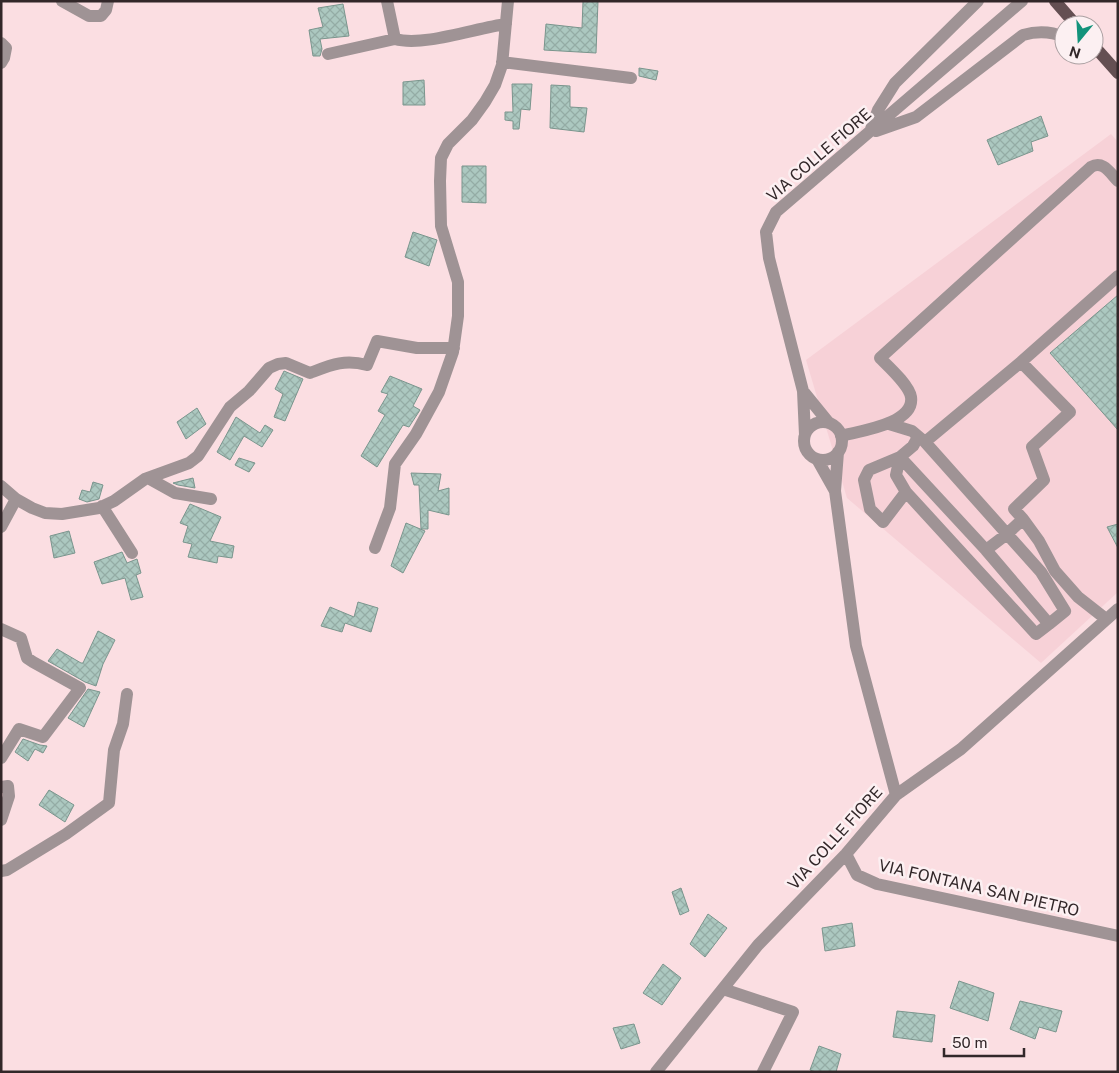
<svg xmlns="http://www.w3.org/2000/svg" width="1119" height="1073" font-family="'Public Sans',sans-serif">
<defs>
<pattern id="building-cross-hatch" width="8" height="8" patternUnits="userSpaceOnUse" patternTransform="scale(1.25)"><rect width="8" height="8" fill="#acc8c0"/><path d="M0 0l8 8M0 8l8-8" fill="none" stroke="#94aca5"/></pattern>
</defs>
<rect width="100%" height="100%" fill="#fbdee2"/>
<!-- built -->
<path fill="#f7d1d7" d="M 1111,134 L 1118,142 L 1118,592 L 1041,663 L 847,498 L 806,360 Z"/>
<!-- building -->
<path fill="url(#building-cross-hatch)" stroke="#7a958d" d="M 583,1 L 598,1 L 596,53 L 544,50 L 546,24 L 582,28 Z
M 343,4 L 349,36 L 320,39 L 322,49 L 320,56 L 313,56 L 309,30 L 323,27 L 318,8 Z
M 639,68 L 658,71 L 656,80 L 639,76 Z
M 424,80 L 425,105 L 403,105 L 403,82 Z
M 512,84 L 532,84 L 530,110 L 521,109 L 519,129 L 513,129 L 513,121 L 505,120 L 505,112 L 513,112 Z
M 551,85 L 570,86 L 570,107 L 587,108 L 584,132 L 550,128 Z
M 1041,116 L 1048,136 L 1031,142 L 1033,151 L 998,165 L 987,140 Z
M 462,166 L 486,166 L 486,203 L 462,202 Z
M 413,232 L 437,240 L 429,266 L 405,257 Z
M 1118,295 L 1118,430 L 1050,353 Z
M 284,371 L 303,379 L 285,421 L 274,417 L 283,394 L 275,389 Z
M 390,376 L 422,389 L 413,406 L 420,410 L 409,427 L 403,425 L 377,467 L 361,456 L 385,415 L 378,411 L 388,394 L 381,392 Z
M 197,408 L 206,424 L 186,439 L 177,422 Z
M 236,417 L 260,433 L 265,425 L 273,430 L 262,447 L 244,436 L 230,460 L 217,452 Z
M 239,458 L 255,463 L 249,472 L 235,465 Z
M 411,473 L 441,474 L 438,491 L 449,488 L 449,515 L 428,510 L 428,529 L 421,529 L 419,485 L 414,485 Z
M 193,478 L 195,488 L 178,485 L 173,483 Z
M 93,482 L 103,485 L 99,499 L 87,502 L 79,499 L 82,490 L 90,492 Z
M 190,504 L 221,517 L 210,541 L 234,546 L 232,558 L 218,556 L 217,563 L 188,557 L 192,544 L 183,542 L 188,526 L 180,523 Z
M 406,523 L 425,531 L 403,573 L 391,566 Z
M 1118,524 L 1118,548 L 1107,527 Z
M 69,531 L 75,553 L 54,558 L 50,536 Z
M 122,552 L 127,563 L 137,559 L 141,573 L 136,575 L 143,597 L 131,600 L 125,578 L 102,584 L 94,562 Z
M 358,602 L 378,608 L 371,632 L 345,623 L 342,632 L 321,626 L 330,607 L 354,617 Z
M 98,631 L 115,640 L 103,664 L 96,686 L 85,682 L 48,661 L 57,649 L 81,663 L 83,663 Z
M 88,689 L 100,692 L 84,727 L 68,718 Z
M 23,739 L 40,745 L 47,746 L 43,753 L 35,749 L 28,761 L 15,752 Z
M 49,790 L 74,805 L 65,822 L 39,805 Z
M 681,888 L 689,911 L 680,915 L 672,892 Z
M 708,914 L 727,928 L 705,957 L 690,944 Z
M 852,923 L 855,946 L 825,951 L 822,928 Z
M 663,964 L 681,978 L 662,1005 L 643,993 Z
M 959,981 L 994,993 L 988,1021 L 950,1008 Z
M 1020,1001 L 1062,1011 L 1056,1032 L 1039,1027 L 1035,1039 L 1010,1029 Z
M 897,1011 L 935,1015 L 932,1042 L 893,1037 Z
M 634,1024 L 640,1043 L 621,1049 L 613,1028 Z
M 819,1046 L 841,1054 L 836,1072 L 816,1072 L 810,1070 Z"/>
<g fill="none" stroke-linecap="round" stroke-linejoin="round">
<!-- minor -->
<path stroke="#9f9395" stroke-width="12" d="M 62,1 L 89,16 L 101,16 L 106,10 L 108,1
M 387,1 L 395,39 C 423,47 476,28 506,24
M 1,43 L 6,48 L 4,58 L 1,63
M 328,54 L 395,39
M 502,62 L 631,78
M 871,129 L 878,110 L 895,83 L 978,1
M 876,131 L 916,117 L 1023,35 C 1037,31 1050,31 1064,37
M 803,391 L 829,423
M804 441a19 19 0 1 1 38 0a19 19 0 1 1-38 0Z
M 889,424 L 912,431 L 925,442 L 1007,534 L 1023,519 L 1014,509 L 1044,480 L 1032,447 L 1070,412 L 1021,362
M 805,435 L 803,391 L 769,258 L 766,232 L 776,212 L 1022,1
M 841,436 C 859,431 915,424 911,397 C 909,385 889,367 880,358 L 1091,167 C 1103,160 1110,173 1118,181
M 925,442 L 1021,362 L 1118,276
M 900,457 L 896,475 L 906,492 L 1036,634 L 1049,624
M 900,457 L 986,550
M 817,459 L 835,491
M 148,478 L 175,493 L 211,499
M 1,486 L 16,499 L 32,508 L 45,513 L 62,514 L 99,508 L 114,501 L 145,479 L 189,463 L 198,456 L 230,407 L 249,391 L 269,368 L 278,364 L 286,363 L 310,373 C 331,365 344,359 367,365 L 377,341 L 417,348 L 454,348
M 906,492 L 883,522 L 870,509 L 864,480 L 869,470 L 900,457 L 913,446 L 918,437
M 102,506 L 132,553
M 1023,519 L 1039,541 L 1055,571 L 1078,597 L 1106,619
M 1,527 L 16,499
M 1007,534 L 1041,572 L 1065,611 L 1049,624 L 986,550 Z
M 375,548 L 390,508 L 395,464 L 416,434 L 439,392 L 453,352 L 458,316 L 458,282 L 441,226 L 440,181 L 441,158 L 448,144 L 472,120 L 485,102 L 495,85 L 502,65 L 508,1
M 1,629 L 21,638 L 27,658 L 33,662 L 80,688 L 43,737 L 19,729 L 1,758
M 1,787 L 8,786 L 9,796 L 1,820
M 896,795 L 961,749 L 1118,609
M 846,854 L 857,875 L 877,884 L 1118,936
M 1,871 L 7,870 L 66,834 L 109,803 L 114,750 L 123,724 L 127,694
M 723,989 L 793,1012 L 763,1072
M 656,1072 L 758,945 L 846,854 L 896,795 L 856,646 L 835,491 L 838,452"/>
<!-- major -->
<path stroke="#644f52" stroke-width="12" d="M 1055,1 L 1076,25
M 1094,46 L 1118,73"/>
</g>
<g text-anchor="middle" dominant-baseline="central" stroke-width="5" stroke-linejoin="round" paint-order="stroke">
<!-- street labels -->
<g font-size="16" fill="#322729" stroke="#fcf0f2">
<text transform="translate(819 155) rotate(-41)">VIA COLLE FIORE</text>
<text transform="translate(835 838) rotate(-48)">VIA COLLE FIORE</text>
<text transform="translate(979 888) rotate(13)">VIA FONTANA SAN PIETRO</text>
</g>
</g>
<!-- border -->
<rect width="1119" height="1073" fill="none" stroke="#322729" stroke-width="5"/>
<!-- north arrow -->
<g transform="translate(1079 40) rotate(198)"><circle r="24" fill="#fcf0f2" stroke="#aba0a2"/>
<path d="M0-4L9 19L0 12L-9 19Z" fill="#13937b"/>
<text y="-8" font-size="14" font-weight="bold" text-anchor="middle" fill="#322729">N</text>
</g>
<!-- scale -->
<path d="M944 1048v8h80v-8" fill="none" stroke="#322729" stroke-width="2.5"/>
<text x="952" y="1048" font-size="15" fill="#322729" stroke="#fcf0f2" stroke-width="4" paint-order="stroke">50 m</text>
</svg>
